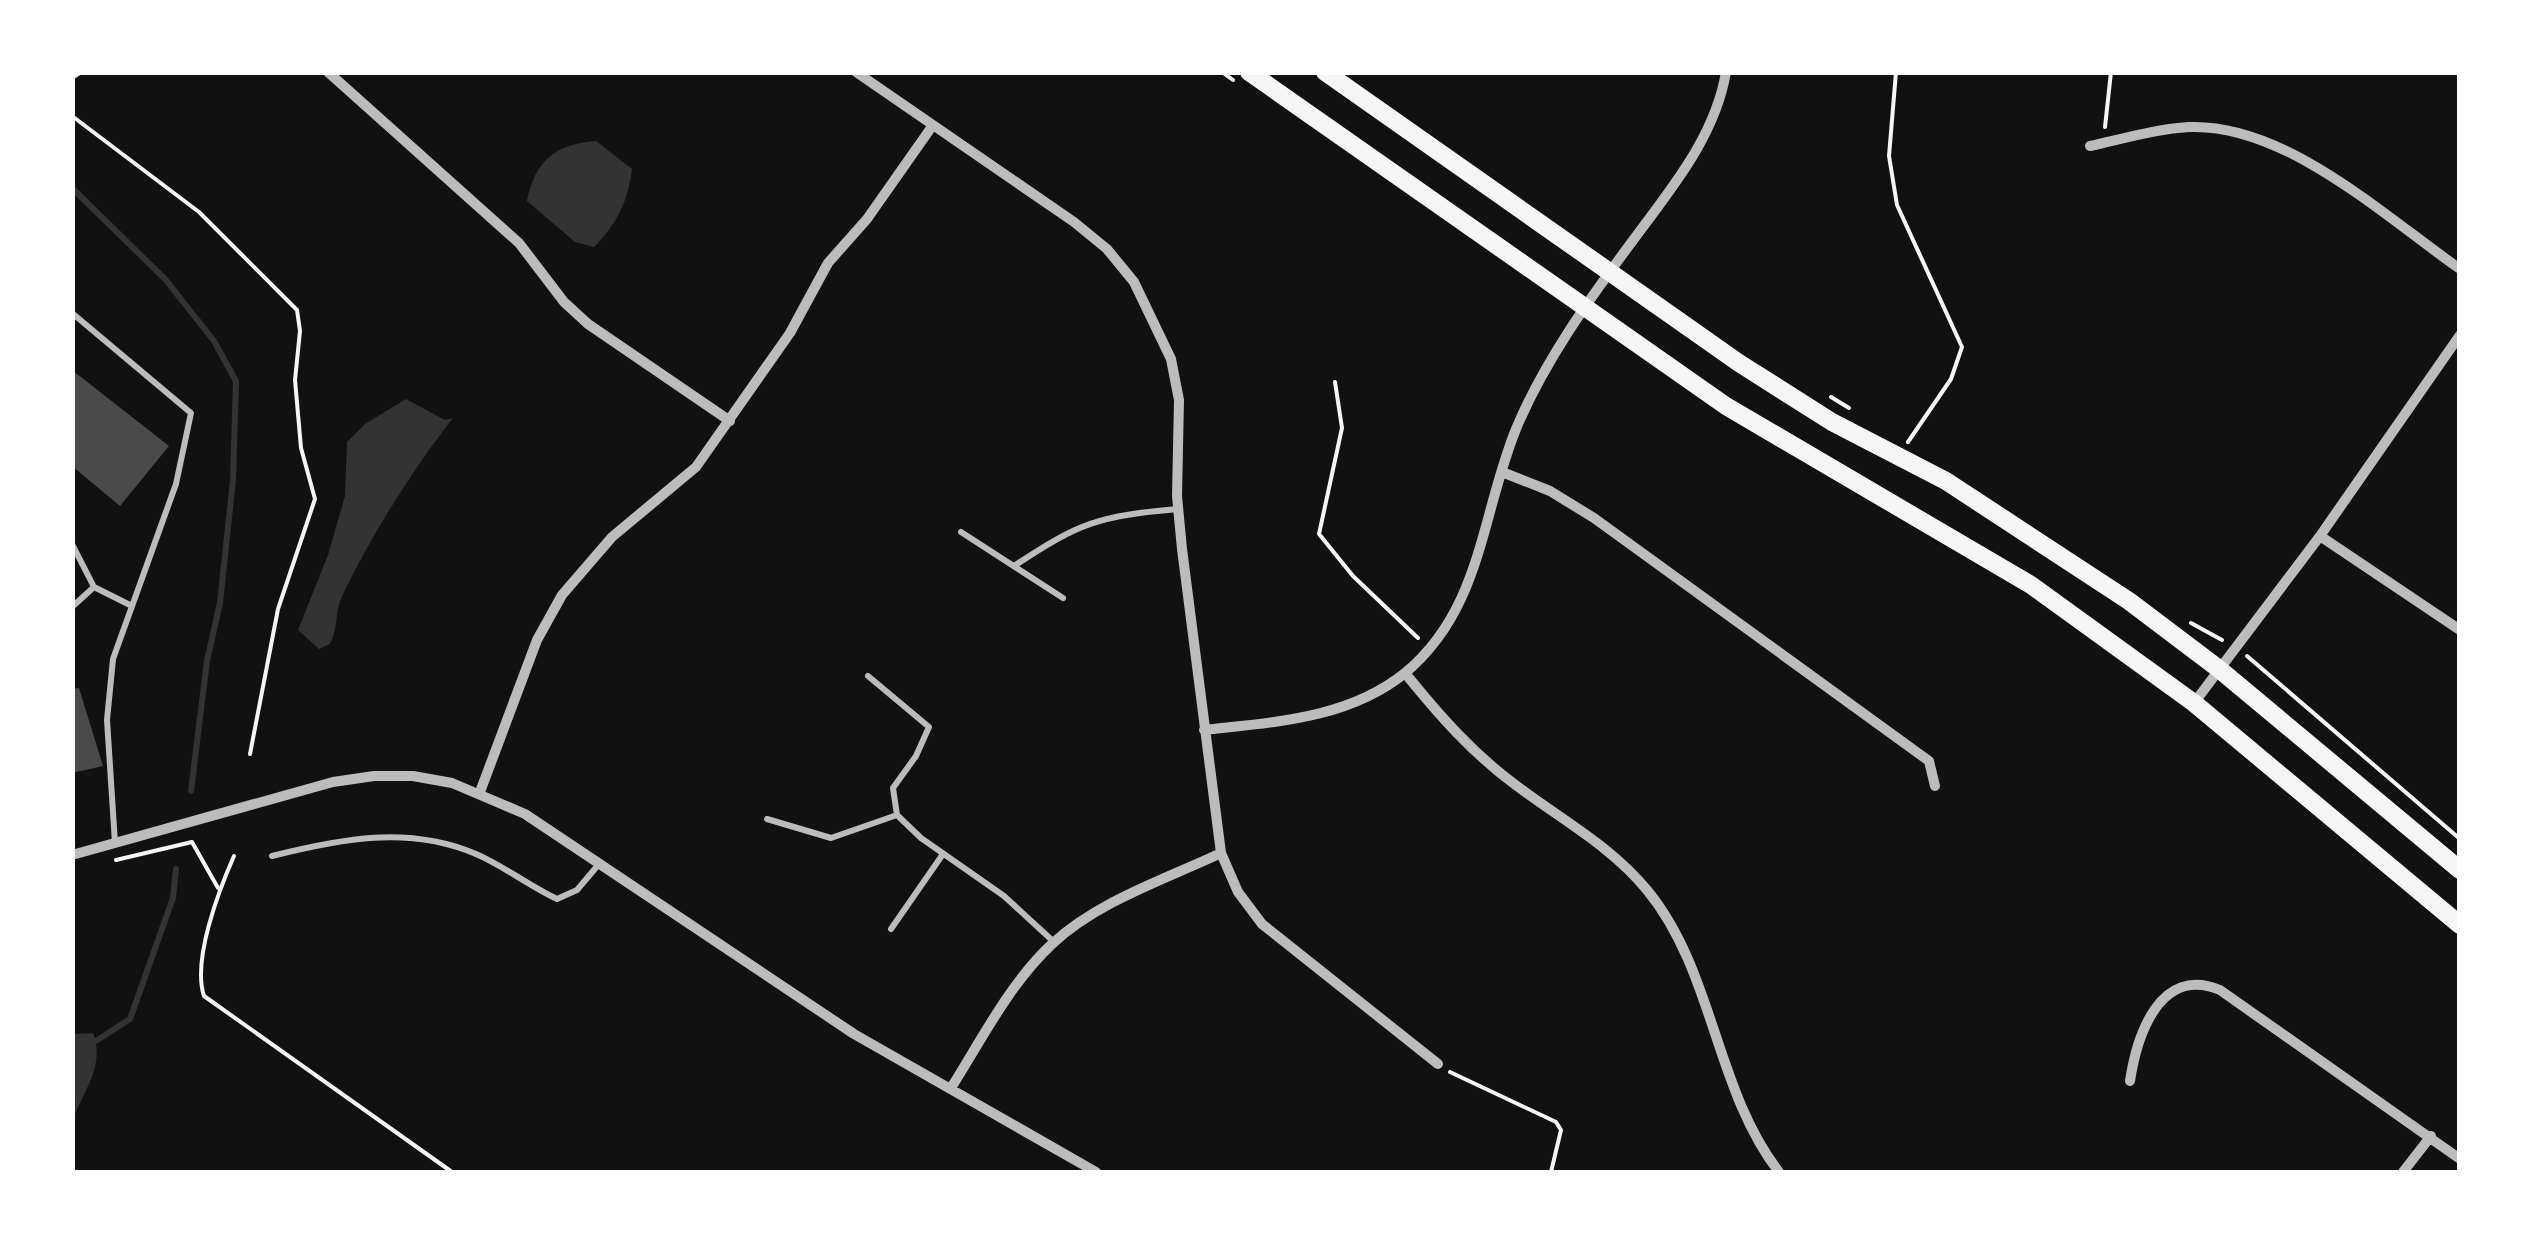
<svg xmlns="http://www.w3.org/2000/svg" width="2532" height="1245" font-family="Commissioner,sans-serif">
<rect width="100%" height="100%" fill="#111"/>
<!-- water -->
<path fill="#333" d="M 596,141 L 632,169 C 628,201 617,224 594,247 L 575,242 L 527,201 C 535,160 556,144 596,141 Z
M 406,399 L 445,420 L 453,418 C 413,469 368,540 341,599 C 335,613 338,629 330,644 L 319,649 L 298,630 L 328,555 L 345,496 L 347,442 L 365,424 Z
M 93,1033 C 105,1064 85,1090 73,1118 L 73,1034 Z"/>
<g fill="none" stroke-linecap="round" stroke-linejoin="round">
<!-- stream -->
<path stroke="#333" stroke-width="6" d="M 72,188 L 165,279 L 214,341 L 236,381 L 233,480 L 220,603 L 207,661 L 191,791
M 91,1044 L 130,1019 L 173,898 L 176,869"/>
</g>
<!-- building -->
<path fill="#4a4a4a" d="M 72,370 L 169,446 L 120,506 L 72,466 Z
M 79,688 L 103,766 L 72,773 L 72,689 Z"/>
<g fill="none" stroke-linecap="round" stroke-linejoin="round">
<!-- path -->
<path stroke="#f5f5f5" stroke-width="4" d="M 1222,72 L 1233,80
M 1896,72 L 1889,156 L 1897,205 L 1962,347 L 1951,379 L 1908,442
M 72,78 L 81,72
M 72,116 L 199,212 L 297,310 L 300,331 L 295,380 L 301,448 L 315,499 L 278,609 L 250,754
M 2105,127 L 2111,72
M 1335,382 L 1342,428 L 1319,534 L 1353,576 L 1418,638
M 1831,397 L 1849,408
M 2191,623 L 2222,640
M 2247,656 L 2460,839
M 234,856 C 219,890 192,960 204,996 L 452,1172
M 116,860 L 192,842 L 218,888
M 1450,1072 L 1556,1122 L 1561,1130 L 1551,1172"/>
<!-- service -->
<path stroke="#bcbcbc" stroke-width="6" d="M 72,313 L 191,413 L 176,484 L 113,659 L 107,720 L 115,843
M 961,532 L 1063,598
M 72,544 L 94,587 L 132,606
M 1014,566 C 1080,522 1099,516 1178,509
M 72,607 L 94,587
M 868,676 L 929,727 L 916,756 L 893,788 L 897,815 L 921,838 L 1004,896 L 1054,942
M 767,819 L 831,838 L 897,815
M 272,856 C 340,839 408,825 476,854 C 504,866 529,886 557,899 L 577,890 L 599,864
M 891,929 L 943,854"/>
<!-- minor -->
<path stroke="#bcbcbc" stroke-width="10" d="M 328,72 L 519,243 L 564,302 L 588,324 L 730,421
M 856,72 L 1074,222 L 1107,249 L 1134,282 L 1171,359 L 1179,400 L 1177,496 L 1182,549 L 1221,853 L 1238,892 L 1262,924 L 1438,1064
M 2090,146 C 2122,139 2155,129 2189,127 C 2285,123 2384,216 2460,269
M 1502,472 L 1550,491 L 1594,518 L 1929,761 L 1935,786
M 2320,536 L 2460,630
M 1405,673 C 1439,715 1473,754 1517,786 C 1562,820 1611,846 1647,890 C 1714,971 1715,1090 1779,1172
M 2194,703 L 2320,536 L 2460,335
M 1204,730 C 1274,722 1348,719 1405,673 C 1482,609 1481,515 1516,429 C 1544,362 1588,301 1631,243 C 1669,191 1715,138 1726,72
M 480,792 L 537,640 L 562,595 L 612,537 L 696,467 L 790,333 L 828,263 L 867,219 L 933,125
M 72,855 L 333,782 L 374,776 L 413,776 L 452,783 L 525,814 L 854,1034 L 1096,1172
M 2130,1081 C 2137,1035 2160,965 2220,990 L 2460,1159
M 951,1088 C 982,1039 1010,983 1052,944 C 1098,901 1166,879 1221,853
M 2403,1172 L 2431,1136"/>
<!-- secondary -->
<path stroke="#f5f5f5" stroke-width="18" d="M 1249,72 L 1726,406 L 2031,585 L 2194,703 L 2460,925
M 1325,72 L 1739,363 L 1832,422 L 1946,481 L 2129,601 L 2219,669 L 2460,870"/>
</g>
<!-- border -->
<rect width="2532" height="1245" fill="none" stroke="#ffffff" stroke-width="150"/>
</svg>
